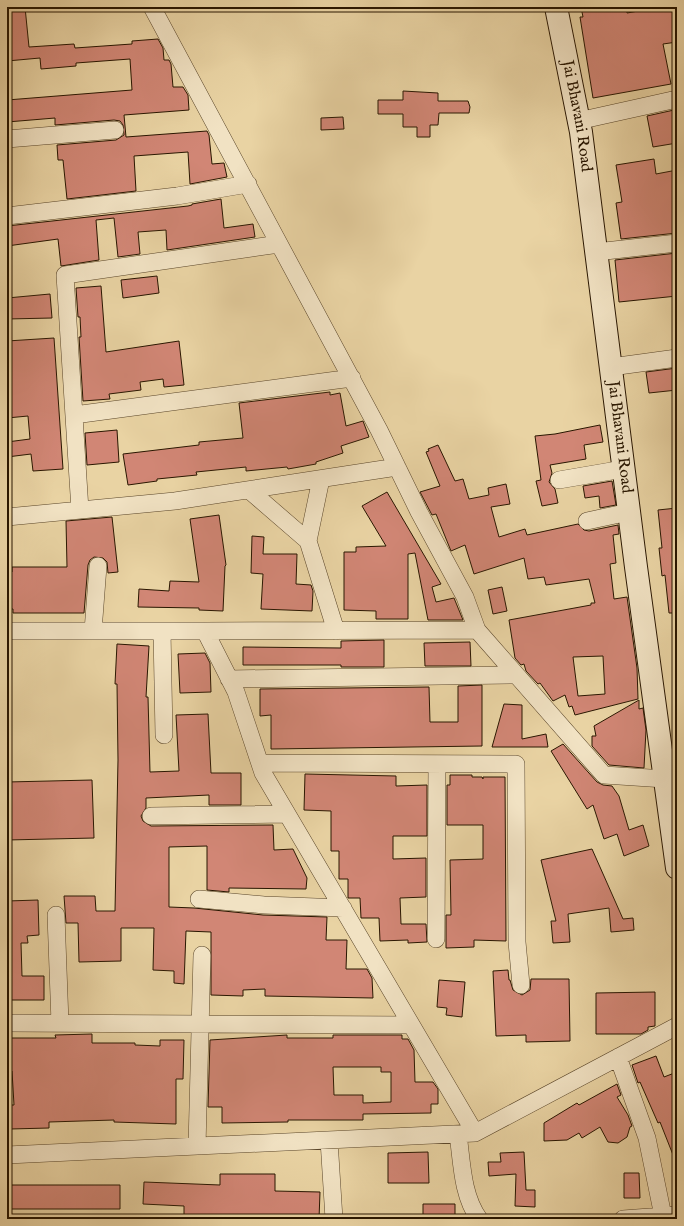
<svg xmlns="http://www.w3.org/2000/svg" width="684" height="1226" font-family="'IM FELL English',serif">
<rect width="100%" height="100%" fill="#e9d3a3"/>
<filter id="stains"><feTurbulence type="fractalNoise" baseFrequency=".005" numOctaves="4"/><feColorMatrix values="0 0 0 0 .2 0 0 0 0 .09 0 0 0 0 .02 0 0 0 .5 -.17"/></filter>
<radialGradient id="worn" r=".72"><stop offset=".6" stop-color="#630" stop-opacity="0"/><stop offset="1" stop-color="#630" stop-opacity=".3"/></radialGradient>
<!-- building -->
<path fill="#d18675" stroke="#291600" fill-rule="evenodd" d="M 7,7 L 25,7 L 29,47 L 74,44 L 75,48 L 132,44 L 132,41 L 158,39 L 163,48 L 164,60 L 169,60 L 171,64 L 173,87 L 183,87 L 188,95 L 189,110 L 124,115 L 126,137 L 207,131 L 209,135 L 212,164 L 224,163 L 227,177 L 190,184 L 188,152 L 134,156 L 136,191 L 67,199 L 63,160 L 58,160 L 57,145 L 116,140 L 124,135 L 123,125 L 120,121 L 114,120 L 55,125 L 55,118 L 7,122 L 7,100 L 132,90 L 130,59 L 76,63 L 76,66 L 41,69 L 40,58 L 7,61 Z
M 581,7 L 627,7 L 627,13 L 661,7 L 677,7 L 677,42 L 663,44 L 671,84 L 593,98 L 580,17 L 583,17 Z
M 403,91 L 438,93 L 438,101 L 468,101 L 470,107 L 469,113 L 439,113 L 438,125 L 430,125 L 430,137 L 417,137 L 417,127 L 403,127 L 403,114 L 378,114 L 378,100 L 403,100 Z
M 674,110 L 677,124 L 677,143 L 653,147 L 647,116 Z
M 343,117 L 344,129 L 321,130 L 321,118 Z
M 654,159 L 656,174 L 677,170 L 677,233 L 621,239 L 616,203 L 622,202 L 616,165 Z
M 221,199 L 224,228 L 253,224 L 255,237 L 167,250 L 166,230 L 138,232 L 140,254 L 118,257 L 114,218 L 96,220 L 99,260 L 61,266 L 58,239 L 7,246 L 7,226 L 188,206 L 192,205 L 192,204 Z
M 677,253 L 677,296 L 619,302 L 615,260 Z
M 157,276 L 159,293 L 123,298 L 121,280 Z
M 101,286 L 106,352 L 179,341 L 184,385 L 164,387 L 163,379 L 140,382 L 141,390 L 109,394 L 110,399 L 83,401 L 79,337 L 81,337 L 80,317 L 78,317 L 76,288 Z
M 50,294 L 52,318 L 7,319 L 7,298 Z
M 54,338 L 63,469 L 33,471 L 31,454 L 7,457 L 7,442 L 30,439 L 28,416 L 7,418 L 7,341 Z
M 677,368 L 677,390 L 649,393 L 646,372 Z
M 330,392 L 330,395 L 340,393 L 346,426 L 363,421 L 369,437 L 341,446 L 343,453 L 316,462 L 316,464 L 288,469 L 287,467 L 246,471 L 246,467 L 196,472 L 197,475 L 157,479 L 157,481 L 128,485 L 123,454 L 199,445 L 199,442 L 243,438 L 239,403 Z
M 600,425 L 603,442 L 584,445 L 586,459 L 550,465 L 552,473 L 549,482 L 555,489 L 558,503 L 542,506 L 536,481 L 541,480 L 535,436 L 555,434 Z
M 117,430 L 119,462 L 87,465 L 85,433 Z
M 438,445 L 455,481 L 463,479 L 469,499 L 489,495 L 488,488 L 506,484 L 510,504 L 491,507 L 499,537 L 525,529 L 527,535 L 578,524 L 584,530 L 589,531 L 618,525 L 619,534 L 613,535 L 616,563 L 610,564 L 614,599 L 627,597 L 637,668 L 638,699 L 575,715 L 572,706 L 569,707 L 565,695 L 553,701 L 540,683 L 538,684 L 526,671 L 524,664 L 521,665 L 515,658 L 509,620 L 591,605 L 591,603 L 595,603 L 589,579 L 546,585 L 544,577 L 528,579 L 524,558 L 474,574 L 465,545 L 451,551 L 436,514 L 432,515 L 420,492 L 440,486 L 426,452 L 429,451 L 428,449 ZM 603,656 L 605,694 L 578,696 L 573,657 Z
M 612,481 L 616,505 L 600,508 L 599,496 L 585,498 L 583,486 Z
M 387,492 L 441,584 L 432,587 L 436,602 L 454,598 L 463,620 L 428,620 L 415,553 L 408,554 L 408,619 L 376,619 L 376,611 L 344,610 L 344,552 L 356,552 L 356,547 L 386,546 L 362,506 Z
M 677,508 L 677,613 L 669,613 L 665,575 L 662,576 L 659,548 L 662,548 L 658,510 Z
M 219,515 L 226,565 L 225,566 L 223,611 L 199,610 L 199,608 L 138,607 L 139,589 L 169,591 L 170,581 L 199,582 L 190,519 Z
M 112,517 L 118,572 L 108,573 L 107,562 L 103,558 L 94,557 L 90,560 L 88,565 L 84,613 L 13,613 L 13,609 L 7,609 L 7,572 L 12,572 L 12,567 L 67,567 L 66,521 Z
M 252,536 L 264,537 L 263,554 L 297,554 L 296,584 L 311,585 L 313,591 L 312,611 L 261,609 L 263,574 L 251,573 Z
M 502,587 L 507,611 L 493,614 L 488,590 Z
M 384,640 L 384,667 L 341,667 L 341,665 L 243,665 L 243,647 L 341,648 L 341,641 Z
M 470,642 L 471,666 L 425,666 L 424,643 Z
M 117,644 L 149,646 L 146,697 L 148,697 L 150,772 L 179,771 L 176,715 L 208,714 L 211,773 L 241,773 L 241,805 L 209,805 L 209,795 L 146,798 L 146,808 L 141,816 L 143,821 L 151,826 L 273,825 L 274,850 L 293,849 L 307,878 L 306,889 L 229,888 L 229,892 L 207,890 L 207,846 L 169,847 L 169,907 L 194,908 L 263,915 L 327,917 L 326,940 L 347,940 L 346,969 L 367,969 L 372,978 L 373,998 L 265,996 L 265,989 L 243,990 L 243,996 L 211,995 L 211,932 L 186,931 L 184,984 L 174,983 L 174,971 L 153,970 L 154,928 L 121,928 L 121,961 L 79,962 L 78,923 L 66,923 L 64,896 L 95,896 L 96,911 L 115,911 L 118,760 L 117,684 L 115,684 Z
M 205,653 L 210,663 L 211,692 L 180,693 L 178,654 Z
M 482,685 L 482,746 L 271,749 L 271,715 L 260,716 L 260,689 L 429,687 L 430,722 L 458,722 L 458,686 Z
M 639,700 L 639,709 L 643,708 L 646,730 L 644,768 L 609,765 L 592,746 L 592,736 L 596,736 L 594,726 Z
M 504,704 L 522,705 L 522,739 L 546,734 L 548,747 L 492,747 Z
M 563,744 L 597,782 L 603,785 L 612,786 L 619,796 L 629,830 L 643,825 L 649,846 L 624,856 L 617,834 L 604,839 L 593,805 L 587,809 L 551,751 Z
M 305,774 L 396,776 L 396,786 L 427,785 L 427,836 L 393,836 L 393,859 L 426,858 L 426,897 L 400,898 L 401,924 L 426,924 L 427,942 L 408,943 L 408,940 L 380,941 L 379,918 L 361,918 L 360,898 L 348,898 L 348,879 L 339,879 L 339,851 L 331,851 L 331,811 L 304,810 Z
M 450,775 L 472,775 L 472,777 L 482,777 L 483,779 L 483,777 L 505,777 L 506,941 L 474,940 L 474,947 L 446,948 L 446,915 L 451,915 L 450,860 L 483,859 L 483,825 L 447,825 L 447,785 L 450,785 Z
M 92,780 L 94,838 L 7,840 L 7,782 Z
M 592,849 L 623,919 L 633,918 L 634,930 L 611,932 L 609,908 L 568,914 L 570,942 L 553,943 L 551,921 L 556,921 L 541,860 Z
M 38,900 L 39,935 L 27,936 L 28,943 L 21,943 L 22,976 L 44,976 L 44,1000 L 7,1000 L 7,901 Z
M 508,970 L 509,980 L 510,980 L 513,990 L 522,995 L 530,990 L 531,979 L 569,979 L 570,1041 L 526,1042 L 526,1035 L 496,1036 L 493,971 Z
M 439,980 L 465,982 L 462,1017 L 446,1015 L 447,1008 L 437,1007 Z
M 655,992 L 655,1026 L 648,1027 L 648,1030 L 641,1034 L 596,1034 L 596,993 Z
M 92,1034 L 92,1043 L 135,1043 L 135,1045 L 160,1046 L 160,1040 L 184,1040 L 183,1079 L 176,1079 L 176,1124 L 114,1122 L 114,1120 L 49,1122 L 49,1128 L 10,1129 L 10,1105 L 14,1105 L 12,1071 L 10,1071 L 10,1038 L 56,1038 L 55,1035 Z
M 287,1035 L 287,1038 L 333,1038 L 333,1035 L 402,1035 L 402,1039 L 408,1039 L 414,1050 L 415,1082 L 433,1082 L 438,1089 L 438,1104 L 431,1104 L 431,1113 L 363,1114 L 363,1120 L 288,1120 L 288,1122 L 222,1123 L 222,1107 L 208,1107 L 210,1040 ZM 333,1067 L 381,1067 L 381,1072 L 391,1072 L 391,1102 L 363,1103 L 363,1095 L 334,1095 Z
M 656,1056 L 664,1077 L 677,1072 L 677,1165 L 660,1122 L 658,1123 L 640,1082 L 638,1083 L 632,1065 Z
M 617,1084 L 621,1095 L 617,1097 L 628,1115 L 632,1126 L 630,1127 L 627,1137 L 618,1143 L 608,1142 L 600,1127 L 582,1138 L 579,1133 L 567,1140 L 544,1141 L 544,1123 L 577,1103 L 579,1105 Z
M 428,1152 L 429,1183 L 388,1183 L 388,1153 Z
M 524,1152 L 526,1190 L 535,1190 L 535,1207 L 515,1206 L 516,1174 L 489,1176 L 488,1162 L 501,1162 L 500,1153 Z
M 624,1173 L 639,1173 L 640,1198 L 624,1198 Z
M 220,1174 L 275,1174 L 275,1191 L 320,1192 L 319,1219 L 184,1219 L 184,1206 L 143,1204 L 144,1182 L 220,1185 Z
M 7,1185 L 120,1185 L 120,1209 L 7,1209 Z
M 423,1204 L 455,1204 L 455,1219 L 423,1219 Z"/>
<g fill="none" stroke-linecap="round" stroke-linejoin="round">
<defs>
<path id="street" d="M 152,7 L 379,430 L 419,512 L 465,597 L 477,630 L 604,775 L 665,779
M 578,121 L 677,99
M 7,139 L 115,130
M 7,216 L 177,196 L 248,184
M 596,252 L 677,243
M 611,367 L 677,358
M 74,415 L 352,378
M 559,480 L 623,469
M 249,490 L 308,541 L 336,631
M 80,510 L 65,275 L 279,244
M 7,517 L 175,501 L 397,467
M 587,521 L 629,512
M 308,541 L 321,479
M 7,631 L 205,631 L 236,692 L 263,773 L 475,1133
M 93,631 L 98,566
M 162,631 L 164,735
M 205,631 L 477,630
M 229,679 L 516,675
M 260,763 L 516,764 L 517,942 L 521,985
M 151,816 L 287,814
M 199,899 L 264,905 L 343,908
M 56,915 L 60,1023
M 436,939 L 437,764
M 7,1023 L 411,1025
M 618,1057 L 647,1138 L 663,1216
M 458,1134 C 462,1163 462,1195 479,1219
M 329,1140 L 334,1219
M 197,1146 L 202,955
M 7,1155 L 475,1133 L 677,1026
M 623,1219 L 677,1215"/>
<g id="secondary">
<path id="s1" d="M 556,7 L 581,132 L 636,567 L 677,868"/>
</g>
</defs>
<!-- street casing -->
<use href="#street" stroke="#594529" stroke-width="18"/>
<!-- secondary casing -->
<use href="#secondary" stroke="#291600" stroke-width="24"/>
<!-- street -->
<use href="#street" stroke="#f1e2c3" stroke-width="17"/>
<!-- secondary -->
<use href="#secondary" stroke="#f1e2c3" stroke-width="22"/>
</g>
<g text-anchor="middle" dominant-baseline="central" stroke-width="3" stroke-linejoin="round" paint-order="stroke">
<!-- street labels -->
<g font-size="16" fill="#291600" stroke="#f1e2c3">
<text stroke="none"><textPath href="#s1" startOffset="111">Jai Bhavani Road</textPath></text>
<text stroke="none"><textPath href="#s1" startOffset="435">Jai Bhavani Road</textPath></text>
</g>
</g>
<!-- margin -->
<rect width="684" height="1226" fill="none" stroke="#e9d3a3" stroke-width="24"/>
<rect x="8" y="8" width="668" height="1210" fill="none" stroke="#291600" stroke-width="2"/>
<rect x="12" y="12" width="660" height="1202" fill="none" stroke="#291600"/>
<rect width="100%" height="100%" filter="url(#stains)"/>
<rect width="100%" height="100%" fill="url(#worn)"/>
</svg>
